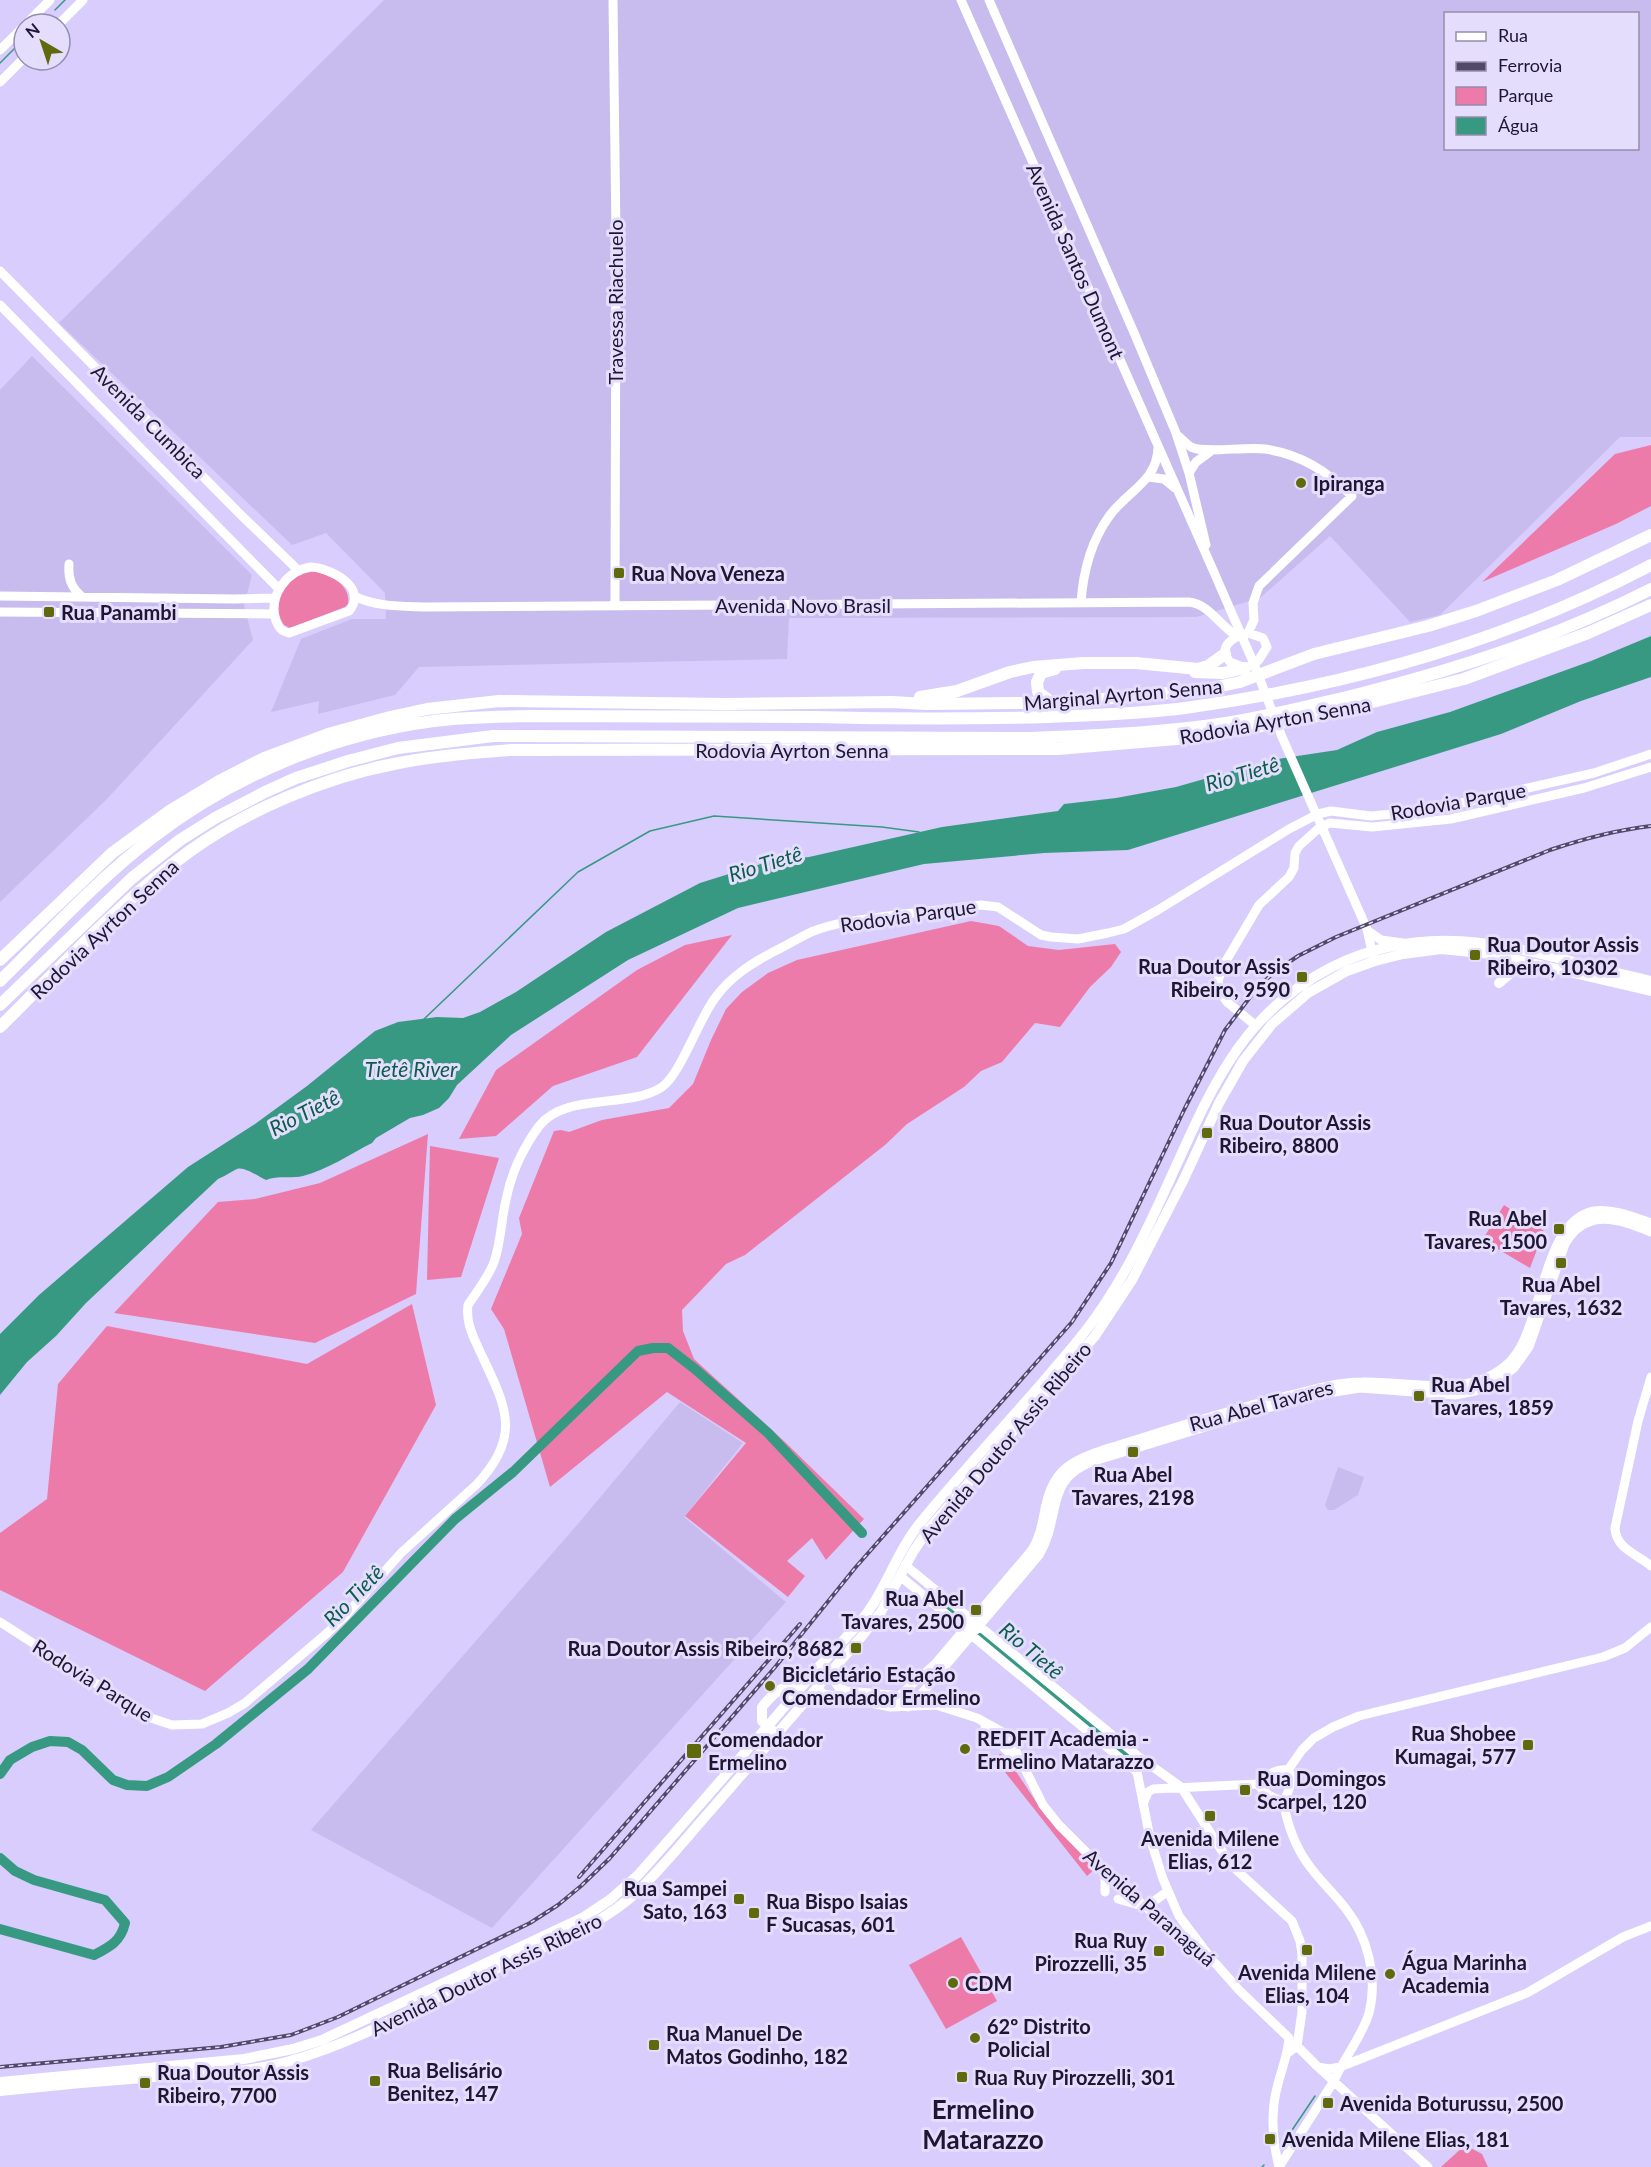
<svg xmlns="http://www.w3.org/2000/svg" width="1651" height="2167" font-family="Lato,sans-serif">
<rect width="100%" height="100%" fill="#d8cdfc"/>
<!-- built -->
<path fill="#c8bcee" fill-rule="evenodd" d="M 384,0 L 1651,0 L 1651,437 L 1620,437 L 1440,615 L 1410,622 L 1330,536 L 1260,598 L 1196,617 L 789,618 L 787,659 L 419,667 L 395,695 L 318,714 L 319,701 L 271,712 L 301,639 L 352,619 L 386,619 L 385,593 L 326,533 L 292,545 L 59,323 ZM 1446,14 L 1638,14 L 1638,148 L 1446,148 Z
M 32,356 L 252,575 L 244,606 L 253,640 L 107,799 L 0,902 L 0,390 Z
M 680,1402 L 743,1443 L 684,1517 L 786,1602 L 492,1928 L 311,1830 L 577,1525 Z
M 1338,1467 L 1364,1477 L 1358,1495 L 1334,1510 L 1328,1510 L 1325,1505 Z"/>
<!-- green -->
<path fill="#ed7baa" d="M 1651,445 L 1651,506 L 1616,524 L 1482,582 L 1615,454 Z
M 322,571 C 334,578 351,587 348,604 L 345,607 L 290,628 L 284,625 C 271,606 281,581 302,572 C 307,570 316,571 322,571 Z
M 971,921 L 999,926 L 1028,946 L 1059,950 L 1115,944 L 1121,952 L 1111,967 L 1090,987 L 1060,1027 L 1035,1023 L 1002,1062 L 981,1071 L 964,1087 L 907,1124 L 885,1145 L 745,1255 L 726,1264 L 682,1310 L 683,1331 L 694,1359 L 785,1442 L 864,1519 L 826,1560 L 812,1538 L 787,1561 L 805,1576 L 788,1597 L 685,1516 L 746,1443 L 667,1392 L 550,1487 L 504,1329 L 491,1309 L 522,1234 L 519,1218 L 554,1131 L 561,1130 L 569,1132 L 602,1120 L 669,1108 L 693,1084 L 711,1040 L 726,1009 L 742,992 L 768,973 L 797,960 Z
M 732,935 L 637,1057 L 553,1086 L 496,1136 L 459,1139 L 496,1070 L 637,970 L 685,945 Z
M 428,1134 L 416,1294 L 315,1343 L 114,1313 L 218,1202 L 255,1199 L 320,1183 Z
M 430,1146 L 499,1158 L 461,1277 L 427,1280 Z
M 1504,1205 L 1544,1231 L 1530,1268 L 1491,1245 L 1489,1240 L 1485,1241 L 1483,1239 Z
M 412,1304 L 436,1405 L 343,1572 L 205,1691 L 0,1590 L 0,1533 L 47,1499 L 58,1384 L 107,1326 L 307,1364 Z
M 1001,1754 L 1011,1764 L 1045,1815 L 1095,1869 L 1087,1876 L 997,1762 L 998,1755 Z
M 961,1937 L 997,2001 L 946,2029 L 909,1965 Z
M 1465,2145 L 1482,2154 L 1488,2167 L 1441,2167 Z"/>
<!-- water -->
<path fill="#389983" d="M 1651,636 L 1651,677 L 1581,701 L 1501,734 L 1128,850 L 1044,853 L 924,864 L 738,908 L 628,960 L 511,1035 L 457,1085 L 449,1098 L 439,1108 L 423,1115 L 410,1118 L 376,1138 L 372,1143 C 350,1154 327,1170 303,1176 C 290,1179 278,1175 266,1180 C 259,1177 244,1166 237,1169 C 230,1172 226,1176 218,1179 L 86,1303 L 56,1336 L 27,1362 L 0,1395 L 0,1334 L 39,1295 L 188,1167 L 255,1124 L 307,1086 L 375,1031 L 398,1022 L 437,1017 L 463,1018 L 480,1012 L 516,992 L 606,932 L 700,883 L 770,861 L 809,857 L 942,827 L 1058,811 L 1064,804 L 1116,798 L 1176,787 L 1271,760 L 1337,750 L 1377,732 L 1450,712 L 1591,661 Z"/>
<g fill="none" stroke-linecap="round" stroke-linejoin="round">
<!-- stream -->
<path stroke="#389983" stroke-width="1.5" d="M 55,10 L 65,0
M 0,63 L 24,39
M 423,1020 L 578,872 L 650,831 L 714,816 L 882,827 L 919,832
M 1282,2145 L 1315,2096
M 1262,2167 L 1264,2165"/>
<!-- river -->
<path stroke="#389983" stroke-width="10" d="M 937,1597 L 1128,1756
M 0,1774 L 10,1760 L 32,1747 L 50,1741 L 68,1742 L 82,1750 L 113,1780 L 127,1785 L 147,1786 L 168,1777 L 216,1744 L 308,1669 L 455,1519 L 513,1472 L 638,1351 L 653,1348 L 668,1348 L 695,1369 L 768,1433 L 862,1533
M 0,1858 L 15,1871 L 34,1880 L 105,1900 L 125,1923 C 121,1941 110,1947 94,1955 L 0,1929"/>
<!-- secondary -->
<path stroke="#fff" stroke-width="9" d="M 613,0 L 616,234 L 615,605
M 961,0 L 1213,570 L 1254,664 L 1282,737 L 1367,929 L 1373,956
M 989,0 L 1135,335 L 1176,433 L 1189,473 L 1206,545
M 26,24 L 50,0
M 59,24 L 83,0
M 0,50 L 24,26
M 0,82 L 24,58
M 0,271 L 240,514 L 299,571
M 0,305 L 279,589
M 1177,435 C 1182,439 1186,444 1191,447 C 1204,454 1246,446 1265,449 C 1300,454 1327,471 1352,496 L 1259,586 L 1253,603 L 1254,620 L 1248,633
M 1189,473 L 1196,462 L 1211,451
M 1148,477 L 1164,479 L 1175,488
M 69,564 C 68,579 71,587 82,597
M 311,567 C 330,568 369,587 349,611 L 289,633 C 281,631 279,628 276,621 C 268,596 286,571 311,567 Z
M 0,596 L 234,599 L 274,598
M 354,596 C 376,607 402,606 426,607 L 1189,602 C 1211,605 1219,626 1237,636
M 1081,603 C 1083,572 1091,541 1110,515 C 1128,491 1157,481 1158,448
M 0,612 L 274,614
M 1248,633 L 1263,638 L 1267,647 L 1258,661 L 1245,668 L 1230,662 C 1217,646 1233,637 1248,633 Z
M 1368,931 L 1381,940 L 1403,943
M 1255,1025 L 1227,1002 L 1220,992 L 1218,981 L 1223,966 L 1259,905 L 1289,877 L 1294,868 L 1295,853 L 1299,846 L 1320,827 L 1330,823 L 1372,827 L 1451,819 L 1584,788 L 1651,767
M 1651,1377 L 1638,1421 L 1615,1528 C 1616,1549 1637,1554 1651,1566
M 1309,1396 L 1360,1388 L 1455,1395 L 1475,1391 L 1496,1382 L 1514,1368 L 1529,1347 L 1565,1244 C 1586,1207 1619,1219 1651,1232
M 905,1565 L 1139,1757 L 1181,1787 L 1231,1865 L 1292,1921 L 1300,1941 L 1302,1954 L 1302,2012 L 1297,2046 L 1288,2053
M 900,1576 L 1137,1772
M 0,1622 L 148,1717 L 172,1725 L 202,1724 L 228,1713 L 245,1703 L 326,1634 L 345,1616 L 401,1553 L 476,1485 C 526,1433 503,1402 477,1345 C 471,1332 466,1320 468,1305 C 477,1291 488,1278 494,1262 C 501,1243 501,1220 506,1200 C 511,1174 523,1148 539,1126 C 566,1092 629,1109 662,1087 C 680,1075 699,1019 715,998 C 731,976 752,963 775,951 C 787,945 799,938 811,932 C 838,921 867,919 895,915 C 924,912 952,908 981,905 L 998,907 L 1041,935 L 1051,937 L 1078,939 L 1108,933 L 1124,929 L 1158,910 L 1289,829 L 1318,814 L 1331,811 L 1371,816 L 1426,811 L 1594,773 L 1651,754
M 830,1674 L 839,1688 L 847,1691 L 902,1696
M 817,1689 L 824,1694 L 891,1707 L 936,1705 L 977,1718 L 1004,1733 L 1017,1753 L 1043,1805 L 1059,1825 L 1105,1871 L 1166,1925 L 1216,1964 L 1239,1990 L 1289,2038 C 1288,2054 1282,2068 1278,2084 C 1270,2112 1272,2139 1279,2167
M 891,1707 L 899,1696 L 936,1663 L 1032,1550 C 1040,1537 1042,1524 1045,1509 C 1052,1472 1069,1461 1103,1450 C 1165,1431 1228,1410 1291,1395 C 1314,1389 1338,1382 1362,1382 C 1402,1381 1456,1395 1492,1375 C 1500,1370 1508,1365 1513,1358 C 1543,1323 1542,1221 1594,1211 C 1612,1208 1634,1217 1651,1223
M 908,1707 L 918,1698 L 1039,1555 C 1062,1518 1043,1479 1094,1461 L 1284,1403
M 985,1726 C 995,1740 1006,1749 1018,1762
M 1139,1757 L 1137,1772 L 1139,1782 L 1150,1838 L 1163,1879 L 1179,1916 L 1207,1953
M 1288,1770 L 1302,1750 L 1314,1738 L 1333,1727 L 1359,1716 L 1603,1657 L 1625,1648 L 1651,1627
M 1258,1784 C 1263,1775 1278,1769 1288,1770
M 1258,1784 C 1262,1792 1275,1800 1283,1800
M 1144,1802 L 1148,1792 L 1153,1789 L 1258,1784
M 1105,1892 L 1105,1871
M 1118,1899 L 1146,1907 L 1168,1891
M 1297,2046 L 1318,2067 L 1428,2167
M 1318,2067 L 1329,2069 L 1340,2067 L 1527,1993 L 1623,1937 L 1651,1926
M 1279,2167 L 1334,2081 C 1344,2057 1361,2039 1369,2013 C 1378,1978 1368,1937 1346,1909 C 1334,1893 1319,1880 1308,1864 C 1294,1845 1287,1823 1283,1800 C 1289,1794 1294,1777 1288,1770"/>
<!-- primary -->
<path stroke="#fff" stroke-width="10" d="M 1499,983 L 1513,971 L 1514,954
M 773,1731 L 762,1721 L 762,1707 C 774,1692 783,1684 802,1686
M 0,2082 L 244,2059 L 293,2049 L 322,2040 L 584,1917 L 611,1899 L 638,1875 C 694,1812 749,1748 804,1684 C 823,1661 845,1640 864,1617 C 887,1588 896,1552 921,1522 C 962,1472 1006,1425 1048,1376 C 1064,1357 1081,1338 1095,1318 C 1124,1278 1146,1232 1166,1188 C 1208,1097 1237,1015 1332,967 C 1443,912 1540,957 1651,981
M 0,2091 C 56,2085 112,2080 168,2076 C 209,2073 251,2072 290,2061 C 362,2041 428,2000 496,1969 C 545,1946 599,1928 639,1890 C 665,1865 687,1837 711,1810 C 762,1752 812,1694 862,1636 L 881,1612 L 913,1552 L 928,1530 L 1095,1336 L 1132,1280 L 1183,1181 L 1219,1103 L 1243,1061 L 1272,1024 L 1308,993 L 1347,971 L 1375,961 L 1403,954 L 1441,949 L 1492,954 L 1651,991"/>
<!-- highway -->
<path stroke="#fff" stroke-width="12" d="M 1195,672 L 1223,673 L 1245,668
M 920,697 L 957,691 L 1010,672 L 1033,667 L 1083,663 L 1136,663 L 1198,669 L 1208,666 L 1225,654
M 1050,701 L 1038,692 L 1037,682 L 1041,673 L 1055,669
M 0,960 L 112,853 L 168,812 L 221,780 L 264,758 L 328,734 L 390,717 L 427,709 L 499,701 L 725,704 L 892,702 L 927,704 L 1028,703 L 1102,699 L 1202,690 L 1240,682 L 1314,654 L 1428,626 L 1476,611 L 1557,580 L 1651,535
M 0,981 C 49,933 97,880 152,838 C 232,776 333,734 434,721 C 465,717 497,717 529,716 C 625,717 721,716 817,717 C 894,719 971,719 1048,717 C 1093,715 1140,714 1185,708 C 1348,686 1505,642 1651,565
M 0,1005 L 132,878 L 180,840 L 215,818 L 265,792 L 296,778 L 348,761 L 398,748 L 493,736 L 1031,738 C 1096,735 1162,733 1226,723 C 1270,716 1313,705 1355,695 C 1458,669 1557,637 1651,589
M 0,1027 C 61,967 120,901 190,851 C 247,810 325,777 394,764 C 432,756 472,753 511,750 L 1058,749 L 1188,738 L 1305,719 L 1464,679 L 1588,633 L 1651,605"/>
<defs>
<path id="rail" d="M 579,1877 L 800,1624
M 0,2067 L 221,2047 L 291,2035 L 338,2017 L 530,1923 L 558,1905 L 581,1886 L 610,1858 L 776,1666 L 855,1568 L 1072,1322 L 1111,1263 L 1184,1110 L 1225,1030 L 1254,992 L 1273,973 L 1298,956 L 1336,937 L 1550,850 C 1583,839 1616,830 1651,826"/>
</defs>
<!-- rail casing -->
<use href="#rail" stroke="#52496a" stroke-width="4"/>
<!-- rail -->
<use href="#rail" stroke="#e4ddfc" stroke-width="1.5" stroke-dasharray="4.5" stroke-linecap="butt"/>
</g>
<!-- markers -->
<g fill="#60690c" stroke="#e4ddfc" stroke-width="2">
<circle cx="1301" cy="483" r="6"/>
<rect x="613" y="567" width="12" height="12" rx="3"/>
<rect x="43" y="606" width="12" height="12" rx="3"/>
<rect x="1469" y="949" width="12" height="12" rx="3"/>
<rect x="1296" y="971" width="12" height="12" rx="3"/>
<rect x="1201" y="1127" width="12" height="12" rx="3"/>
<rect x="1553" y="1223" width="12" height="12" rx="3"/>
<rect x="1555" y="1257" width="12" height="12" rx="3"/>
<rect x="1413" y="1390" width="12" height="12" rx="3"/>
<rect x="1127" y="1446" width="12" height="12" rx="3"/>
<rect x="970" y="1604" width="12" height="12" rx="3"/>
<rect x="850" y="1642" width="12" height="12" rx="3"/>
<circle cx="770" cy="1686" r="6"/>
<rect x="1522" y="1739" width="12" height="12" rx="3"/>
<circle cx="965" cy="1749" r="6"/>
<rect x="686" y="1743" width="16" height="16" rx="3"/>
<rect x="1239" y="1784" width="12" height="12" rx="3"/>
<rect x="1204" y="1810" width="12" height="12" rx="3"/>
<rect x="733" y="1893" width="12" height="12" rx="3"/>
<rect x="748" y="1907" width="12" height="12" rx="3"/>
<rect x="1301" y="1944" width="12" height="12" rx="3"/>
<rect x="1153" y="1945" width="12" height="12" rx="3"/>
<circle cx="1390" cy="1974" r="6"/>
<circle cx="953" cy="1983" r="6"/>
<circle cx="975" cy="2038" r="6"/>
<rect x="648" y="2039" width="12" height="12" rx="3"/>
<rect x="956" y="2071" width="12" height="12" rx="3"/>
<rect x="369" y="2075" width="12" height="12" rx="3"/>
<rect x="139" y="2077" width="12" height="12" rx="3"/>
<rect x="1322" y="2097" width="12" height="12" rx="3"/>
<rect x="1264" y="2133" width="12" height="12" rx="3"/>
</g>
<g text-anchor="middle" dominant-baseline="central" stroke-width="6" stroke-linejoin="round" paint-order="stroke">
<!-- street labels -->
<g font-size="20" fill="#1e1632" stroke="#e4ddfc">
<text transform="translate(1076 261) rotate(66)">Avenida Santos Dumont</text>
<text transform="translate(615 302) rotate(-90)">Travessa Riachuelo</text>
<text transform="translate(149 421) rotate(45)">Avenida Cumbica</text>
<text x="803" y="605">Avenida Novo Brasil</text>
<text transform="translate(1123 694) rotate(-5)">Marginal Ayrton Senna</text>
<text transform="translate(1275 720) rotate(-10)">Rodovia Ayrton Senna</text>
<text x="792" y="750">Rodovia Ayrton Senna</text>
<text transform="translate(1458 801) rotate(-10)">Rodovia Parque</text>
<text transform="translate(908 915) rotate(-8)">Rodovia Parque</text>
<text transform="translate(104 929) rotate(-43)">Rodovia Ayrton Senna</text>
<text transform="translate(1261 1405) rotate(-15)">Rua Abel Tavares</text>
<text transform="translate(1005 1442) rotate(-50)">Avenida Doutor Assis Ribeiro</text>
<text transform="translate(93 1680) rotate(32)">Rodovia Parque</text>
<text transform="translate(1150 1907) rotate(41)">Avenida Paranaguá</text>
<text transform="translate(486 1974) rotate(-26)">Avenida Doutor Assis Ribeiro</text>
</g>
<!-- poi labels -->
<g font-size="20" font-weight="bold" fill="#1e1632" stroke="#e4ddfc" text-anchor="start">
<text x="1313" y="483">Ipiranga</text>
<text x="631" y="573">Rua Nova Veneza</text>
<text x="61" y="612">Rua Panambi</text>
<text x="1487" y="944">Rua Doutor Assis<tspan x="1487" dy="23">Ribeiro, 10302</tspan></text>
<text x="1290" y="966" text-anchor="end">Rua Doutor Assis<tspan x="1290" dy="23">Ribeiro, 9590</tspan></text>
<text x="1219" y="1122">Rua Doutor Assis<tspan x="1219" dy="23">Ribeiro, 8800</tspan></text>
<text x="1547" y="1218" text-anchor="end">Rua Abel<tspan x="1547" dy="23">Tavares, 1500</tspan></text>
<text x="1561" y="1284" text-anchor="middle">Rua Abel<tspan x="1561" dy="23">Tavares, 1632</tspan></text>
<text x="1431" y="1384">Rua Abel<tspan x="1431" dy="23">Tavares, 1859</tspan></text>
<text x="1133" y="1474" text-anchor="middle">Rua Abel<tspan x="1133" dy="23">Tavares, 2198</tspan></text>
<text x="964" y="1598" text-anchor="end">Rua Abel<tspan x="964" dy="23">Tavares, 2500</tspan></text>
<text x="844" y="1648" text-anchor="end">Rua Doutor Assis Ribeiro, 8682</text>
<text x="782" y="1674">Bicicletário Estação<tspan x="782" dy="23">Comendador Ermelino</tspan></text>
<text x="1516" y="1733" text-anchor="end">Rua Shobee<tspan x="1516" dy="23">Kumagai, 577</tspan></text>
<text x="977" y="1738">REDFIT Academia -<tspan x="977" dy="23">Ermelino Matarazzo</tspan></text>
<text x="708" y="1739">Comendador<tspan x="708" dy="23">Ermelino</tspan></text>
<text x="1257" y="1778">Rua Domingos<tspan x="1257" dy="23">Scarpel, 120</tspan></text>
<text x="1210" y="1838" text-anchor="middle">Avenida Milene<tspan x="1210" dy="23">Elias, 612</tspan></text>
<text x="727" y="1888" text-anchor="end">Rua Sampei<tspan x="727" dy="23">Sato, 163</tspan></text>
<text x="766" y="1901">Rua Bispo Isaias<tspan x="766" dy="23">F Sucasas, 601</tspan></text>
<text x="1147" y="1940" text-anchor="end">Rua Ruy<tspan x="1147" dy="23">Pirozzelli, 35</tspan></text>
<text x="1402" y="1962">Água Marinha<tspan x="1402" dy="23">Academia</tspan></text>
<text x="1307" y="1972" text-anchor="middle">Avenida Milene<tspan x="1307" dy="23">Elias, 104</tspan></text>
<text x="965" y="1983">CDM</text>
<text x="987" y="2026">62º Distrito<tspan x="987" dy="23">Policial</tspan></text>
<text x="666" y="2033">Rua Manuel De<tspan x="666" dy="23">Matos Godinho, 182</tspan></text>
<text x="387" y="2070">Rua Belisário<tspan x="387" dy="23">Benitez, 147</tspan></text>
<text x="157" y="2072">Rua Doutor Assis<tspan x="157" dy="23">Ribeiro, 7700</tspan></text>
<text x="974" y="2077">Rua Ruy Pirozzelli, 301</text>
<text x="1340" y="2103">Avenida Boturussu, 2500</text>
<text x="1282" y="2139">Avenida Milene Elias, 181</text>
</g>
<!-- water labels -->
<g font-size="21" font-style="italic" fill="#0c5c4d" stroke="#e4ddfc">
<text transform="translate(1242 773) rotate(-16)">Rio Tietê</text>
<text transform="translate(765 863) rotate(-17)">Rio Tietê</text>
<text x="411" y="1068">Tietê River</text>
<text transform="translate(304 1112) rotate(-27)">Rio Tietê</text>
<text transform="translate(353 1595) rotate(-46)">Rio Tietê</text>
<text transform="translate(1032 1650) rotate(40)">Rio Tietê</text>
</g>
<!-- district labels -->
<g font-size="26" font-weight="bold" fill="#1e1632" stroke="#e4ddfc">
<text x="983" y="2109">Ermelino<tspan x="983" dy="30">Matarazzo</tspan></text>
</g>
</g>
<!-- legend -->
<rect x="1444" y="12" width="195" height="138" fill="#e4ddfc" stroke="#958dab" stroke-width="1.5"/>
<rect x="1456" y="32" width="30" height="9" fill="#ffffff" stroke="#958dab" stroke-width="1.5"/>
<text x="1498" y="42" font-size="18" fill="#1e1632">Rua</text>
<rect x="1456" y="62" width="30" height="9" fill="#52496a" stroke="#958dab" stroke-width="1.5"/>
<text x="1498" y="72" font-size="18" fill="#1e1632">Ferrovia</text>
<rect x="1456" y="87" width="30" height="18" fill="#ed7baa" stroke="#958dab" stroke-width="1.5"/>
<text x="1498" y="102" font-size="18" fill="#1e1632">Parque</text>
<rect x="1456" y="117" width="30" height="18" fill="#389983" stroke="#958dab" stroke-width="1.5"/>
<text x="1498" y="132" font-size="18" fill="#1e1632">Água</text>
<!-- north arrow -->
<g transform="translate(42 42) rotate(321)"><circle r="28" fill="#e4ddfc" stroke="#958dab" stroke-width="1.5"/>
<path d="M0-4.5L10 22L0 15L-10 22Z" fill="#60690c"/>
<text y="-9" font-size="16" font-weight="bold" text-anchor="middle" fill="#1e1632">N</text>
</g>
</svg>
